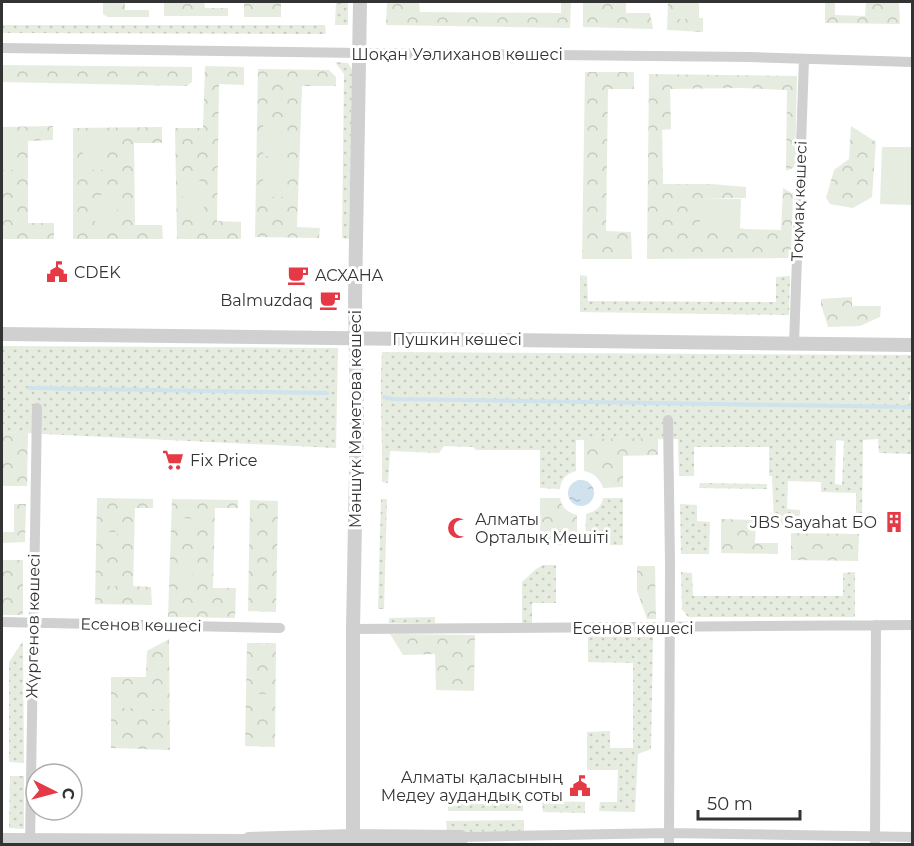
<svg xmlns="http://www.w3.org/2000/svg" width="914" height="846" font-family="Montserrat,sans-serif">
<defs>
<pattern id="grass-dots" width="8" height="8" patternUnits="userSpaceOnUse" patternTransform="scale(1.5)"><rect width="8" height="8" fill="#e6ecdf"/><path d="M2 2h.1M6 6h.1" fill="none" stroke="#c6cbc0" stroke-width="1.8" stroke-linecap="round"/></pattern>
<pattern id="forest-crowns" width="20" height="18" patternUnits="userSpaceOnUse" patternTransform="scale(1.5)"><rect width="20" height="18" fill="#e6ecdf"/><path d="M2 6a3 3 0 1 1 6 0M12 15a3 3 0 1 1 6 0" fill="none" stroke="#c6cbc0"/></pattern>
<pattern id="water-ripples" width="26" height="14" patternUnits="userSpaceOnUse" patternTransform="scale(1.5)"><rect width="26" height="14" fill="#cfe2ee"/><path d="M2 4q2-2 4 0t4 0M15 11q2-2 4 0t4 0" fill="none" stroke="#b2c2cd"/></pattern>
</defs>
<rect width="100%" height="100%" fill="#fff"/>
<!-- grass -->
<path fill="url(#grass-dots)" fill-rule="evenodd" d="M 336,2 L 348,2 L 348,25 L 335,25 Z
M 2,25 L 325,25 L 326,34 L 2,33 Z
M 335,62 L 348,63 L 352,70 L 349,239 L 342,238 L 344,74 Z
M 580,275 L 587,276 L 588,301 L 776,302 L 776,277 L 790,276 L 789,315 L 580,312 Z
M 2,346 L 338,348 L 336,448 L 2,432 Z
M 382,352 L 912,355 L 912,383 L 909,399 L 912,401 L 912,454 L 879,453 L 878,439 L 863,440 L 862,523 L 856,523 L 856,493 L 821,492 L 821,482 L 788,481 L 787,509 L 800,510 L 799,525 L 774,524 L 772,476 L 769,476 L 769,447 L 694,447 L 694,476 L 679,476 L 678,439 L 576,440 L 576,471 C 566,474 561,479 560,489 L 540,488 L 540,450 L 476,450 L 473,447 L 444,446 L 439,453 L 390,451 L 388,483 L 382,482 C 383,439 379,395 382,352 ZM 836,440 L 844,441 L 842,485 L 835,484 Z
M 700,483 L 767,484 L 767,489 L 699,488 Z
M 603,498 L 623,498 L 623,545 L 585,545 L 586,514 C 596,511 601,508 603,498 Z
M 381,499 L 387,499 L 384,609 L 378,609 Z
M 680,504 L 697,505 L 697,521 L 710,522 L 709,554 L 681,554 Z
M 543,565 L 556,565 L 556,603 L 532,603 L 532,624 L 522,624 L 522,582 L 536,569 Z
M 681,572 L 692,573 L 693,596 L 843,596 L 843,573 L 855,572 L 855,617 L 688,617 L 682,609 Z
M 435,617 L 435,623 L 389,623 L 389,618 Z
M 588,636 L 653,637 L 651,749 L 638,754 L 635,812 L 599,811 L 600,802 L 617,802 L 618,770 L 587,770 L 587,732 L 610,731 L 610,748 L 633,748 L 633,663 L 588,662 Z
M 23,641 L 24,763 L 9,762 L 9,662 Z
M 10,776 L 24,776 L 24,829 L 9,828 Z
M 542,801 L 585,802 L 585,813 L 543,812 Z
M 448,804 L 523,804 L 523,811 L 448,811 Z
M 524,820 L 524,831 L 447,832 L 446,821 Z"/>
<!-- forest -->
<path fill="url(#forest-crowns)" d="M 103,2 L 125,2 L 125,10 L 149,10 L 149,17 L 108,17 L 103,14 Z
M 164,2 L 204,2 L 205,8 L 228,8 L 228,16 L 164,16 Z
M 244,2 L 281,2 L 281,17 L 244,17 Z
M 387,2 L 419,2 L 420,12 L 561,13 L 561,2 L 571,2 L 570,28 L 386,25 Z
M 583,2 L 626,2 L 626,13 L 650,13 L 653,29 L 583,27 Z
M 668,2 L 674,2 L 674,19 L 703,18 L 703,32 L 667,30 Z
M 825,2 L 835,2 L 835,15 L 865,16 L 866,2 L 899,2 L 900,24 L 825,23 Z
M 2,65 L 192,67 L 192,82 L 186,86 L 2,82 Z
M 205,66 L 244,67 L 244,85 L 219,84 L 217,221 L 241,222 L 241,239 L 177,239 L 175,128 L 203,128 Z
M 258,69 L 329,70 L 336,77 L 336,86 L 302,86 L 297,227 L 320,228 L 319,238 L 255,237 Z
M 585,72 L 634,72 L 634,89 L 608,89 L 606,231 L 631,232 L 632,259 L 582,259 Z
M 649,74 L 797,76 L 795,167 L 786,171 L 787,90 L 742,88 L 670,89 L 671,129 L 662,130 L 663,184 L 711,184 L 746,187 L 746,198 L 701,198 L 740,228 L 745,229 L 781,230 L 783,188 L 793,194 L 791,258 L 647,259 Z
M 53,126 L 53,140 L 28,141 L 28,223 L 54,223 L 54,239 L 2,239 L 2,127 Z
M 851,126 L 876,142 L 872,197 L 853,208 L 830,204 L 826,198 L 834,170 L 849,159 Z
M 162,127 L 162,143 L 134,143 L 135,225 L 162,225 L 163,239 L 73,239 L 73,128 Z
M 852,297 L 852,306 L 881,306 L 880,317 L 860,326 L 828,327 L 821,305 L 821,299 Z
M 2,432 L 28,433 L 27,486 L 2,486 Z
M 658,438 L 658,455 L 623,456 L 623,487 L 603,488 C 600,478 593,473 584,471 L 584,439 Z
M 97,498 L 153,499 L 153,508 L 135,508 L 133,586 L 151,587 L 152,605 L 95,604 Z
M 540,498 L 560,498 C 562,508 567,512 577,515 L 577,545 L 540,545 Z
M 172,499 L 238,500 L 238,508 L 215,508 L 213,588 L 236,588 L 235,618 L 168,617 Z
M 250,500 L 278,501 L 276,612 L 248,611 Z
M 14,504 L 26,504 L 25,542 L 2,543 L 2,532 L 14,532 Z
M 721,519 L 756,520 L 755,543 L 778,543 L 778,554 L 721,553 Z
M 791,533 L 859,534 L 858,561 L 791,560 Z
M 2,560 L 23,560 L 23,615 L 2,615 Z
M 637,566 L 655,566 L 656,619 L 647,619 L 637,591 Z
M 390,634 L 475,635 L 474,691 L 436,690 L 435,654 L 403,655 Z
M 169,639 L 170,750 L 111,748 L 111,677 L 146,677 L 147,651 Z
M 247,643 L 276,643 L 275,747 L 245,746 Z"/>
<!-- green -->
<path fill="#e6ecdf" d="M 674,2 L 699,2 L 699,19 L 674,19 Z
M 263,119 L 285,120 L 285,156 L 263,156 Z
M 2,133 L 15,133 L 15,170 L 2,170 Z
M 83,133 L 104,133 L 104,170 L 82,170 Z
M 882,147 L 912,147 L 912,205 L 880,204 Z
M 263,160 L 284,161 L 284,197 L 263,197 Z
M 183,181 L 204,181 L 204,217 L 183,217 Z
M 95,195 L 117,195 L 117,232 L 95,231 Z
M 700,198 L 741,199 L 740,228 L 700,226 Z
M 182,518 L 195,519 L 195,536 L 182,536 Z
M 105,532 L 117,532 L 117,550 L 104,550 Z
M 180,567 L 193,567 L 192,585 L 180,584 Z
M 104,568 L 117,568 L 116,586 L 104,586 Z
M 121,691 L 134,691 L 134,708 L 121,708 Z
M 151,691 L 164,692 L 164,709 L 151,709 Z
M 256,694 L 269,694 L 268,711 L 256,711 Z"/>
<!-- water -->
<path fill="url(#water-ripples)" d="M568 493a13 13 0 1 1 26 0a13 13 0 1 1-26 0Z"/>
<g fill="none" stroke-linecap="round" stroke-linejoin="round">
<!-- stream -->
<path stroke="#cfe2ee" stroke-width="4" d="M 29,388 L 327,393
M 384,397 L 393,399 L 912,407"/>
<!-- minor -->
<path stroke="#d0d0d0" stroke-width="10" d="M 2,48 L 360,53 L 749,57 L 912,62
M 794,344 L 804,59
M 668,420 L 670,562 L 669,844
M 2,622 L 280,628
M 353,629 L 912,625
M 461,837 L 669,833 L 912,837
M 2,838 L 249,839
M 30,844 L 37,408
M 875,844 L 876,625"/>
<!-- tertiary -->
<path stroke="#d0d0d0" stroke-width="14" d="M 2,334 L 912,345
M 353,836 L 353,629 L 357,418 L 355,300 L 360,2
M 249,844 L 249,839 L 353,836 L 461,837 L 460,844"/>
</g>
<!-- icons -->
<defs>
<symbol id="civic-bare" viewBox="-9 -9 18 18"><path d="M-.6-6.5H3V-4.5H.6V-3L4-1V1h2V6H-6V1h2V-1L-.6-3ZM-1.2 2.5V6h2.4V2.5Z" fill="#e63946" stroke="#fff" stroke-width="2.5" paint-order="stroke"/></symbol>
<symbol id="cafe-bare" viewBox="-9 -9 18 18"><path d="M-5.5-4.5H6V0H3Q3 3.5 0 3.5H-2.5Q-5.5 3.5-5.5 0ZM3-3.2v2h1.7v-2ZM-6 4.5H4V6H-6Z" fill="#e63946" stroke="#fff" stroke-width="2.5" paint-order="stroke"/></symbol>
<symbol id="supermarket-bare" viewBox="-9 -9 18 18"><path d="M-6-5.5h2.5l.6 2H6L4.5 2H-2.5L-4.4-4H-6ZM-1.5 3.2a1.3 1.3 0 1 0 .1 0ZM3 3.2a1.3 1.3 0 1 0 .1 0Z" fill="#e63946" stroke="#fff" stroke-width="2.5" paint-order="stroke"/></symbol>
<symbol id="building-bare" viewBox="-9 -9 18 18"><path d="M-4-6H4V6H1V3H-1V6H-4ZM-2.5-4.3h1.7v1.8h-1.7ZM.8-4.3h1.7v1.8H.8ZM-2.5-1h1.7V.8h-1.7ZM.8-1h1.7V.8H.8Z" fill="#e63946" stroke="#fff" stroke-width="2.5" paint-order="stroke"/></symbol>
<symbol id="mosque-bare" viewBox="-9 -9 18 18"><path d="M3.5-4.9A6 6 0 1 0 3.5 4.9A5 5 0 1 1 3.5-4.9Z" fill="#e63946" stroke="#fff" stroke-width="2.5" paint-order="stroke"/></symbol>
</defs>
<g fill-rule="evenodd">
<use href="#civic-bare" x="42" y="257" width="30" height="30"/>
<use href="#cafe-bare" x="283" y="260" width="30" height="30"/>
<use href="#cafe-bare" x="315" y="285" width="30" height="30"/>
<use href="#supermarket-bare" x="158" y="445" width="30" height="30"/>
<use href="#building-bare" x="879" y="507" width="30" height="30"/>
<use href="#mosque-bare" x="443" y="513" width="30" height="30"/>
<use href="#civic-bare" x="565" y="771" width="30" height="30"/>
</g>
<g text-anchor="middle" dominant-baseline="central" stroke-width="6" stroke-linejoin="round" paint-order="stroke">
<!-- street labels -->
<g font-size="16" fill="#333" stroke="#fff">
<text x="457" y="54">Шоқан Уәлиханов көшесі</text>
<text transform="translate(799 201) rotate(-88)">Тоқмақ көшесі</text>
<text x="457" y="339">Пушкин көшесі</text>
<text transform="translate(355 419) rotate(-90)">Мәншүк Мәметова көшесі</text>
<text transform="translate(141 625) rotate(1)">Есенов көшесі</text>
<text transform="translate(33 626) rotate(-89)">Жүргенов көшесі</text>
<text x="633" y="628">Есенов көшесі</text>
</g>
<!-- poi labels -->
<g font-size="16" fill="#333" stroke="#fff" text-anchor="start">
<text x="74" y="272">CDEK</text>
<text x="315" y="275">ACXAHA</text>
<text x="313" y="300" text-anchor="end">Balmuzdaq</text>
<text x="190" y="460">Fix Price</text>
<text x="475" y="519">Алматы<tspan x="475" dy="18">Орталық Мешіті</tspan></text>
<text x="877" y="522" text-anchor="end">JBS Sayahat БО</text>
<text x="563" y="777" text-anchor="end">Алматы қаласының<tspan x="563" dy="18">Медеу аудандық соты</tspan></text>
</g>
</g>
<!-- border -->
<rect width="914" height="846" fill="none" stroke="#333333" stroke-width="6"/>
<!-- north arrow -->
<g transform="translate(54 792) rotate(96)"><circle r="28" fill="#ffffff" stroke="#adadad" stroke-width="1.5"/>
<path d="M0-4.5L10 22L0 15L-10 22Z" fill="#e63946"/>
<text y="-9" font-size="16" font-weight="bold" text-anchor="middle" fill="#333333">С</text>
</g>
<!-- scale -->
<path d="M698 810v9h102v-9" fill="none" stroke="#333333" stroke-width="3"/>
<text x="707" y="810" font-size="18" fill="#333333" stroke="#ffffff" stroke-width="4.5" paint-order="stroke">50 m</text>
</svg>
